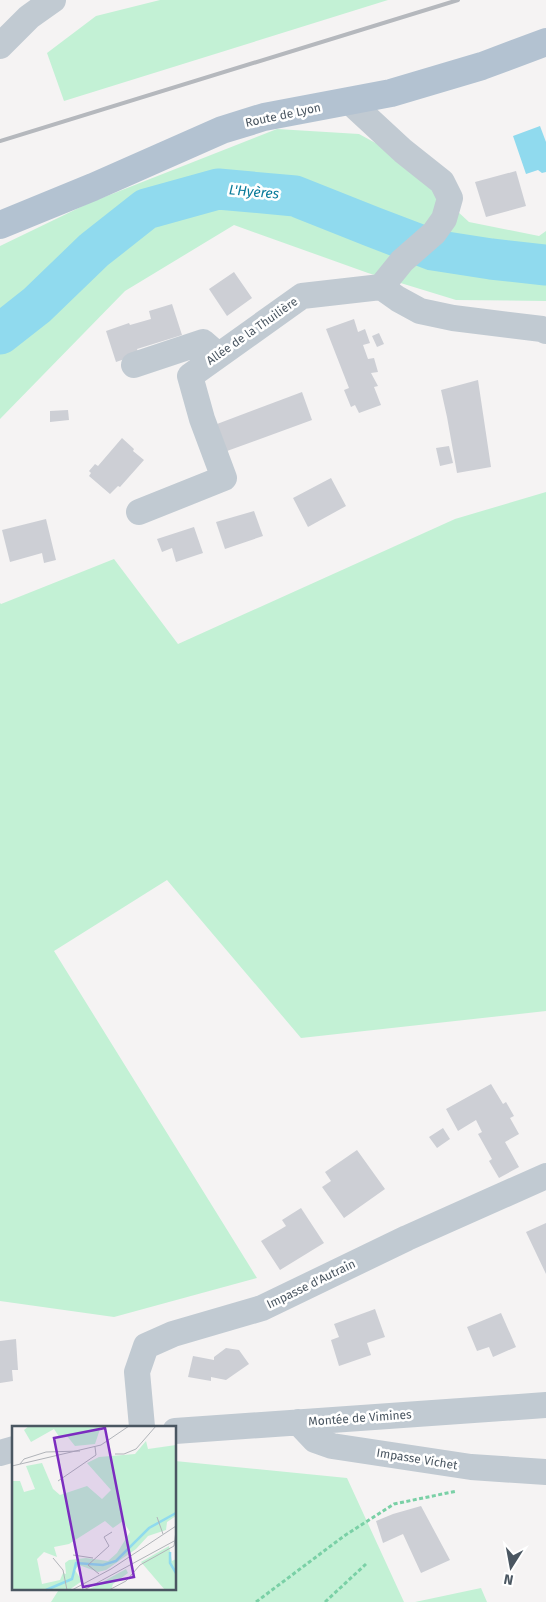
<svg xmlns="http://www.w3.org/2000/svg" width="546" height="1602" font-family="'Fira Sans',sans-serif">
<rect width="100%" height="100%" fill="#f5f3f3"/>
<!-- green -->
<path fill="#c3f1d5" d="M 160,0 L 388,0 L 64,101 L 47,53 L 96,16 Z
M 277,129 L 359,134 L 394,153 L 469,222 L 539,236 L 546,231 L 546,301 L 456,300 L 368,273 L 234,225 L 125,291 L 0,419 L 0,246 L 89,203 Z
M 546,492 L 546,1011 L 301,1038 L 167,880 L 54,951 L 257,1278 L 114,1317 L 0,1301 L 0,603 L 1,604 L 114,559 L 178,644 L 455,519 Z
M 175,1461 L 347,1478 L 404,1602 L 51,1602 L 60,1588 L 175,1588 Z
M 481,1588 L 487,1602 L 415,1602 Z"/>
<!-- water -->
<path fill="#90daee" d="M 540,126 L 546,142 L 546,172 L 542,173 L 538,170 L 526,174 L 513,136 Z"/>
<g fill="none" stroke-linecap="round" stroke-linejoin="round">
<!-- river -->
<path stroke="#90daee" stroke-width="41" d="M 0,334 L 37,305 L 94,250 L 146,209 L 218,189 L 295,196 L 373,227 L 433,250 L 491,259 L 546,265"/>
</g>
<!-- building -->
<path fill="#cdcfd5" d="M 516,171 L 526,206 L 486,217 L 475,182 Z
M 234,272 L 252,298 L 227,316 L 209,289 Z
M 172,304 L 182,335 L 137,349 L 139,354 L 116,362 L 106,331 L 129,323 L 130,325 L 151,319 L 149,311 Z
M 354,319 L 358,332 L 365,329 L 370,343 L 363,345 L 368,359 L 374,358 L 378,372 L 371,373 L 378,386 L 374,387 L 381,405 L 359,413 L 355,405 L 351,407 L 344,390 L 349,388 L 326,329 Z
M 379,333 L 384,344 L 377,347 L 372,336 Z
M 478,380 L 491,467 L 457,473 L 447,417 L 441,390 Z
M 302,392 L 312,420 L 227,451 L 217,424 Z
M 68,410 L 69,420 L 50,422 L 50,411 Z
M 122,438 L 134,449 L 133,451 L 144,460 L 120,487 L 118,486 L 110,494 L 89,476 L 91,473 L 89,471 L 95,464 L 98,466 Z
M 449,446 L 453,463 L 440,466 L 436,448 Z
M 331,478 L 346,506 L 308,527 L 293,498 Z
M 254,511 L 263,536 L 225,549 L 216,522 Z
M 46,519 L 56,560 L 44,563 L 42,553 L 10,562 L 2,530 Z
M 194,527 L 203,553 L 176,562 L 172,548 L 162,552 L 157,539 Z
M 491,1084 L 503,1104 L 506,1102 L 514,1116 L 510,1118 L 519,1134 L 505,1142 L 519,1167 L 499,1178 L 489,1161 L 492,1159 L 478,1134 L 482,1132 L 476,1120 L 458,1131 L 446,1109 Z
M 443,1128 L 450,1139 L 437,1148 L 429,1137 Z
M 357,1150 L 385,1189 L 344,1218 L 322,1187 L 331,1181 L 325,1172 Z
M 301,1208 L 324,1243 L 280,1270 L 261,1241 L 286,1226 L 282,1220 Z
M 546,1223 L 546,1274 L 526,1232 Z
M 375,1309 L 385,1337 L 367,1343 L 371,1355 L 339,1366 L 331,1340 L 339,1337 L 334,1324 Z
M 501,1313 L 516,1347 L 493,1357 L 489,1347 L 477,1351 L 467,1327 Z
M 16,1339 L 18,1370 L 12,1370 L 13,1381 L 0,1383 L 0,1341 Z
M 226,1348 L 239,1350 L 249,1364 L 226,1380 L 211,1377 L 211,1381 L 188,1377 L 193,1356 L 214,1360 L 214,1357 Z
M 421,1506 L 450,1560 L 421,1573 L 403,1534 L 383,1543 L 376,1521 L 393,1514 Z"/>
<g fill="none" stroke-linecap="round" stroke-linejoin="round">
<!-- path -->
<path stroke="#7ad0a6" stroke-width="3" stroke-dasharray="4 2.5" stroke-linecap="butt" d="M 256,1602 L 344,1536 L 394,1504 L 457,1491
M 325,1602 L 366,1564"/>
<!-- minor -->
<path stroke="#c1cad2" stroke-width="26" d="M 0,46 L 29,17 L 53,0
M 381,287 L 398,299 L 420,311 L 453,318 L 542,329 L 546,331
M 134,365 L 203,342 L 218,355
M 139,512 L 224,478 L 202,419 L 190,376 L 302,296 L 381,287 L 402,261 L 434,233 L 444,219 L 450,198 L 442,182 L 403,151 L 350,102
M 298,1422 L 315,1440 L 332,1446 L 471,1467 L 546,1472
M 142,1427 L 137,1372 L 146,1346 L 173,1334 L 262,1308 L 407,1238 L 546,1176
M 175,1431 L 546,1405
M 0,1453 L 14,1449"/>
<!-- major -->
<path stroke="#b3c2d1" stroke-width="28" d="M 0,225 L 93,187 L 222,130 L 264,117 L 391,93 L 482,66 L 546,42"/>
<!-- rail -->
<path stroke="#b5b8bd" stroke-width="4" d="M 0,141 L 458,0"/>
</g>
<g text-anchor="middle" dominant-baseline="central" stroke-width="5" stroke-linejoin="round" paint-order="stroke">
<!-- street labels -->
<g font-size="12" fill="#4a5661" stroke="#fff">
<text transform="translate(283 115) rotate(-12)">Route de Lyon</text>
<text transform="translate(252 331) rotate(-35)">Allée de la Thuilière</text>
<text transform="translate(311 1284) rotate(-26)">Impasse d'Autrain</text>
<text transform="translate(360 1418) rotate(-4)">Montée de Vimines</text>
<text transform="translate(417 1459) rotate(9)">Impasse Vichet</text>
</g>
<!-- water labels -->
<g font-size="14" font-style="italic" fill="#0c7c9b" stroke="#fff">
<text transform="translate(254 192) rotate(5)">L'Hyères</text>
</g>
</g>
<!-- overview -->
<g transform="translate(12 1426)">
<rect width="164" height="164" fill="#f5f3f3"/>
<path d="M 17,0 L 89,0 L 83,18 L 63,20 L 55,10 L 48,12 L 42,3 L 19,16 L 12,4 ZM 134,15 L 136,23 L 164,19 L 164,90 L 155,96 L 154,104 L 136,110 L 124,123 L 94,144 L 86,146 L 67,139 L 63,144 L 70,155 L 57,164 L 0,164 L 0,55 L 8,55 L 12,66 L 23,63 L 14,40 L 30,37 L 41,63 L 48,69 L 75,60 L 90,73 L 99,64 L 75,37 L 87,31 L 123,28 ZM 93,95 L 101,102 L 111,95 L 118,106 L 105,127 L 96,135 L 74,132 L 57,134 L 53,137 L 54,148 L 51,147 L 48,154 L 30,158 L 25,133 L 32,126 L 45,131 L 42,121 L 57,118 ZM 157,120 L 160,135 L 164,133 L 164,164 L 153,164 L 129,136 ZM 114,143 L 116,147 L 101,158 L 99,164 L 76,164 Z" fill="#c3f1d5" fill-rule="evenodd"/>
<path fill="none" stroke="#90daee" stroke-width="2.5" d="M 158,126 L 158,137 L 164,147M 34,164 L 60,153 L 64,137 L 91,139 L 104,135 L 137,102 L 164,87"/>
<path fill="none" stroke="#b1b4b9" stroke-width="1" d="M 103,28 L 112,28 L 124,23 L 144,0M 8,38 L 12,33 L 34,26 L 68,25M 0,40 L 89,19 L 117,0M 46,55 L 84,29 L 83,21M 145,91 L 151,108M 162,120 L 164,105M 61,129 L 81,132M 41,132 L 51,144 L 55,164M 87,148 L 76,139 L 97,120 L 92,111 L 100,106M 60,164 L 99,143 L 164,100M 72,164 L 164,114M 97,164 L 114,155 L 128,139 L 162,120"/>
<path fill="#7b2cbf" fill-opacity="0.15" stroke="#7b2cbf" stroke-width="2.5" d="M 93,2 L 122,151 L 71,161 L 42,12 Z"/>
<rect width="164" height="164" fill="none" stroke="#4a5661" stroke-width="2.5"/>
</g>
<!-- north arrow -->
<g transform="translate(511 1567) rotate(191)" stroke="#ffffff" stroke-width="4" paint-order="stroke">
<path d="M0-4L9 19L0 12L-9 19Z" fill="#4a5661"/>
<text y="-8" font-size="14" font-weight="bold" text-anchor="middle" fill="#4a5661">N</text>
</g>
</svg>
